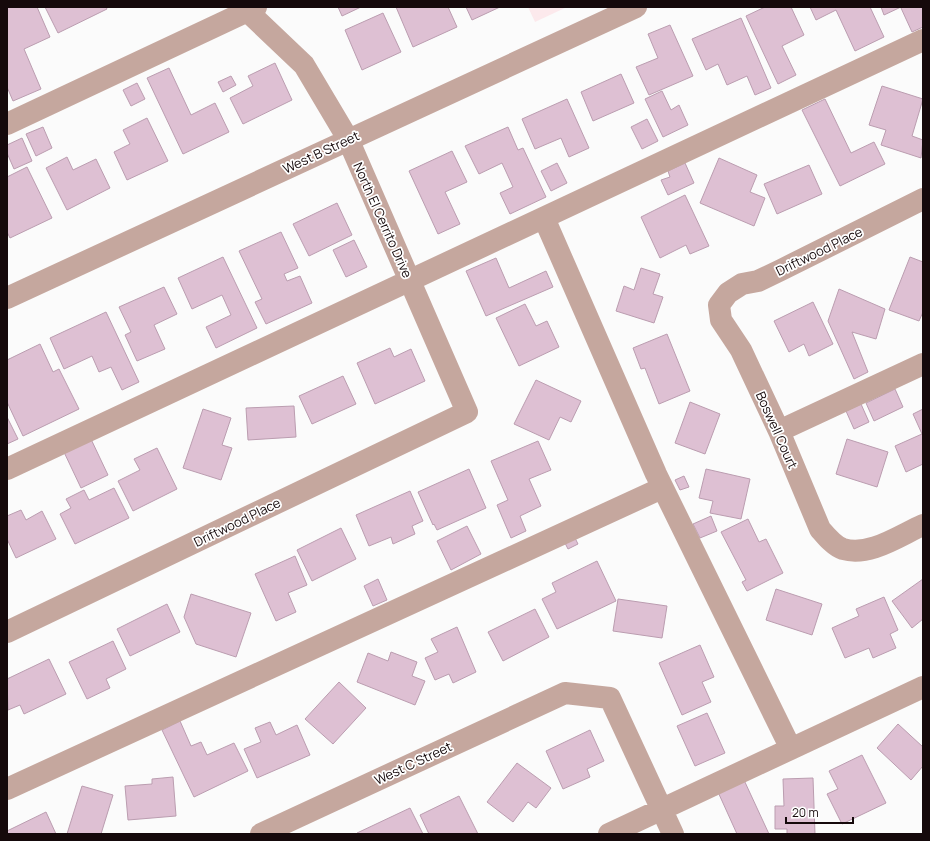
<svg xmlns="http://www.w3.org/2000/svg" width="930" height="841" font-family="Manrope,sans-serif">
<rect width="100%" height="100%" fill="#fbfbfb"/>
<!-- built -->
<path fill="#fce9ec" d="M 528,7 L 567,7 L 535,22 Z"/>
<!-- building -->
<path fill="#dec0d3" stroke="#bb9db0" d="M 7,7 L 37,7 L 50,37 L 24,49 L 41,89 L 13,101 L 7,87 Z
M 45,7 L 106,7 L 107,9 L 58,33 Z
M 338,7 L 361,7 L 342,16 Z
M 396,7 L 448,7 L 457,27 L 413,47 Z
M 466,7 L 500,7 L 472,20 Z
M 765,7 L 791,7 L 804,35 L 782,46 L 796,75 L 778,84 L 746,16 Z
M 810,7 L 870,7 L 884,37 L 855,51 L 836,10 L 816,20 Z
M 881,7 L 901,7 L 884,15 Z
M 903,7 L 923,7 L 923,27 L 912,32 L 901,8 Z
M 383,13 L 401,52 L 362,70 L 345,30 Z
M 741,18 L 771,88 L 755,95 L 747,76 L 727,85 L 718,64 L 706,70 L 692,39 Z
M 670,25 L 693,76 L 649,95 L 636,67 L 658,58 L 648,34 Z
M 275,63 L 292,100 L 243,124 L 230,98 L 253,86 L 248,76 Z
M 169,68 L 191,115 L 215,103 L 229,132 L 183,154 L 147,78 Z
M 621,74 L 634,103 L 593,121 L 581,92 Z
M 231,76 L 236,85 L 223,92 L 218,82 Z
M 137,83 L 145,99 L 131,106 L 123,90 Z
M 882,86 L 923,99 L 912,136 L 923,140 L 921,158 L 881,145 L 886,130 L 869,125 Z
M 662,91 L 671,110 L 679,105 L 688,125 L 663,137 L 645,99 Z
M 567,99 L 589,148 L 569,157 L 561,138 L 535,149 L 522,119 Z
M 825,99 L 851,153 L 874,142 L 885,164 L 840,186 L 802,110 Z
M 147,118 L 168,161 L 127,180 L 114,152 L 130,144 L 123,130 Z
M 647,119 L 658,141 L 642,149 L 631,127 Z
M 43,127 L 52,148 L 36,156 L 26,134 Z
M 508,127 L 518,150 L 523,148 L 546,197 L 510,214 L 500,193 L 513,187 L 502,163 L 479,174 L 465,146 Z
M 22,138 L 32,161 L 14,169 L 7,153 L 7,145 Z
M 452,151 L 467,182 L 445,192 L 460,224 L 438,234 L 409,171 Z
M 67,157 L 73,170 L 96,159 L 110,188 L 67,210 L 46,168 Z
M 719,158 L 757,175 L 750,192 L 765,198 L 754,226 L 700,203 Z
M 557,163 L 567,183 L 551,191 L 541,171 Z
M 685,163 L 694,183 L 668,195 L 661,180 L 670,177 L 668,171 Z
M 809,165 L 822,194 L 777,214 L 764,184 Z
M 27,167 L 52,218 L 10,238 L 7,232 L 7,177 Z
M 685,195 L 709,246 L 690,254 L 686,245 L 660,258 L 641,217 Z
M 337,203 L 352,235 L 309,256 L 293,224 Z
M 281,232 L 298,268 L 284,274 L 287,281 L 300,276 L 312,303 L 266,324 L 255,302 L 262,299 L 239,251 Z
M 354,240 L 367,267 L 346,277 L 333,250 Z
M 223,257 L 257,328 L 216,348 L 206,327 L 231,315 L 222,295 L 192,309 L 178,278 Z
M 910,257 L 923,262 L 923,312 L 919,321 L 889,310 Z
M 496,258 L 509,288 L 546,271 L 553,287 L 486,316 L 466,271 Z
M 641,268 L 660,274 L 653,294 L 663,297 L 654,323 L 616,311 L 624,286 L 634,290 Z
M 164,287 L 177,314 L 154,325 L 165,349 L 137,361 L 125,335 L 131,332 L 119,307 Z
M 839,289 L 885,309 L 876,339 L 852,332 L 868,372 L 854,379 L 828,321 Z
M 813,302 L 833,344 L 809,356 L 804,344 L 789,352 L 774,321 Z
M 525,304 L 536,326 L 547,321 L 559,347 L 519,366 L 496,318 Z
M 106,312 L 139,382 L 122,390 L 111,367 L 99,372 L 92,356 L 64,369 L 50,338 Z
M 667,334 L 690,391 L 659,404 L 645,368 L 641,369 L 633,348 Z
M 40,344 L 53,372 L 59,369 L 79,409 L 23,436 L 7,402 L 7,360 Z
M 390,348 L 394,357 L 411,349 L 425,381 L 375,404 L 357,363 Z
M 343,376 L 356,404 L 312,424 L 299,396 Z
M 536,380 L 581,401 L 571,422 L 560,417 L 549,440 L 514,424 Z
M 895,389 L 903,407 L 874,421 L 866,403 Z
M 690,402 L 720,414 L 705,454 L 675,443 Z
M 861,404 L 869,422 L 854,429 L 846,411 Z
M 294,406 L 296,437 L 248,440 L 246,408 Z
M 203,409 L 231,418 L 222,445 L 232,448 L 221,480 L 183,468 Z
M 923,409 L 923,464 L 906,472 L 895,446 L 922,434 L 913,414 Z
M 7,417 L 18,439 L 7,444 Z
M 90,437 L 108,475 L 81,488 L 63,450 Z
M 847,439 L 888,452 L 877,487 L 836,474 Z
M 538,441 L 551,470 L 529,479 L 541,506 L 520,516 L 526,531 L 511,538 L 497,505 L 508,500 L 491,461 Z
M 157,448 L 177,489 L 133,511 L 118,481 L 140,470 L 134,459 Z
M 469,469 L 486,508 L 437,530 L 434,524 L 433,525 L 418,492 Z
M 706,469 L 750,479 L 741,519 L 710,513 L 713,501 L 699,498 Z
M 684,476 L 689,487 L 680,490 L 675,480 Z
M 114,488 L 129,518 L 75,544 L 60,514 L 71,508 L 66,499 L 84,490 L 89,500 Z
M 410,491 L 423,521 L 412,526 L 415,534 L 393,544 L 391,537 L 369,546 L 356,515 Z
M 21,510 L 26,520 L 42,511 L 56,539 L 16,558 L 7,539 L 7,516 Z
M 711,516 L 717,531 L 700,538 L 693,524 Z
M 748,519 L 759,542 L 766,539 L 783,573 L 747,591 L 742,582 L 746,580 L 721,532 Z
M 467,526 L 481,554 L 451,570 L 437,541 Z
M 341,528 L 356,559 L 312,581 L 297,550 Z
M 574,536 L 578,544 L 568,549 L 564,541 Z
M 295,556 L 307,585 L 288,593 L 296,612 L 276,621 L 255,574 Z
M 597,561 L 616,601 L 557,629 L 542,599 L 556,592 L 552,583 Z
M 378,579 L 387,600 L 373,606 L 364,586 Z
M 923,579 L 923,619 L 912,628 L 892,601 Z
M 776,589 L 822,604 L 812,635 L 766,620 Z
M 191,594 L 251,613 L 236,657 L 196,644 L 184,617 Z
M 884,597 L 898,630 L 890,634 L 896,648 L 873,658 L 869,648 L 845,658 L 832,628 L 859,616 L 856,609 Z
M 618,599 L 667,606 L 662,638 L 613,631 Z
M 167,604 L 180,632 L 130,656 L 117,629 Z
M 535,609 L 549,637 L 503,661 L 488,632 Z
M 457,627 L 476,672 L 453,683 L 449,674 L 435,680 L 425,658 L 438,652 L 431,639 Z
M 113,641 L 126,669 L 106,679 L 110,688 L 87,699 L 69,662 Z
M 700,645 L 714,677 L 702,682 L 711,702 L 682,715 L 659,663 Z
M 391,652 L 417,662 L 412,676 L 425,681 L 415,705 L 357,682 L 368,653 L 388,661 Z
M 49,659 L 66,694 L 24,714 L 20,705 L 8,710 L 7,679 Z
M 339,682 L 366,708 L 333,744 L 305,719 Z
M 707,713 L 725,753 L 695,766 L 677,726 Z
M 180,721 L 191,746 L 201,742 L 207,755 L 234,743 L 248,771 L 194,797 L 162,730 Z
M 270,722 L 276,735 L 297,725 L 310,755 L 257,778 L 244,749 L 261,742 L 255,728 Z
M 898,724 L 923,747 L 923,766 L 911,780 L 877,748 Z
M 590,730 L 604,761 L 587,769 L 590,777 L 563,789 L 546,751 Z
M 862,755 L 886,803 L 842,824 L 827,794 L 838,789 L 829,771 Z
M 517,763 L 551,788 L 536,808 L 528,802 L 513,822 L 487,802 Z
M 173,777 L 176,816 L 128,820 L 125,786 L 152,784 L 152,779 Z
M 813,778 L 815,834 L 787,834 L 787,829 L 775,829 L 775,806 L 784,806 L 783,779 Z
M 744,780 L 769,834 L 737,834 L 718,792 Z
M 82,786 L 113,795 L 101,834 L 67,834 Z
M 459,796 L 478,834 L 429,834 L 420,815 Z
M 410,808 L 423,834 L 358,834 L 357,833 Z
M 46,812 L 56,834 L 7,834 L 7,831 Z"/>
<g fill="none" stroke-linecap="round" stroke-linejoin="round">
<!-- minor -->
<path stroke="#c5a79e" stroke-width="22" d="M 7,124 L 256,7
M 923,199 L 781,270 L 758,281 L 742,284 L 728,293 L 719,305 L 721,320 L 741,350 L 779,431 L 820,529 C 826,536 834,546 843,549 C 870,557 900,535 923,525
M 544,218 L 656,474 L 791,749
M 7,298 L 636,7
M 779,431 L 923,364
M 7,469 L 923,40
M 7,632 L 467,412 L 348,139 L 304,65 L 243,7
M 7,789 L 662,488
M 261,834 L 565,693 L 610,698 L 673,834
M 609,834 L 923,687"/>
</g>
<g text-anchor="middle" dominant-baseline="central" stroke-width="3.5" stroke-linejoin="round" paint-order="stroke">
<!-- street labels -->
<g font-size="13" fill="#15090b" stroke="#fff">
<text transform="translate(321 152) rotate(-25)">West B Street</text>
<text transform="translate(383 220) rotate(66)">North El Cerrito Drive</text>
<text transform="translate(819 251) rotate(-26)">Driftwood Place</text>
<text transform="translate(777 430) rotate(66)">Boswell Court</text>
<text transform="translate(237 522) rotate(-26)">Driftwood Place</text>
<text transform="translate(413 763) rotate(-25)">West C Street</text>
</g>
</g>
<!-- border -->
<rect width="930" height="841" fill="none" stroke="#15090b" stroke-width="16"/>
<!-- scale -->
<path d="M786 817v6h67v-6" fill="none" stroke="#15090b" stroke-width="2"/>
<text x="792" y="817" font-size="12" fill="#15090b" stroke="#ffffff" stroke-width="3" paint-order="stroke">20 m</text>
</svg>
